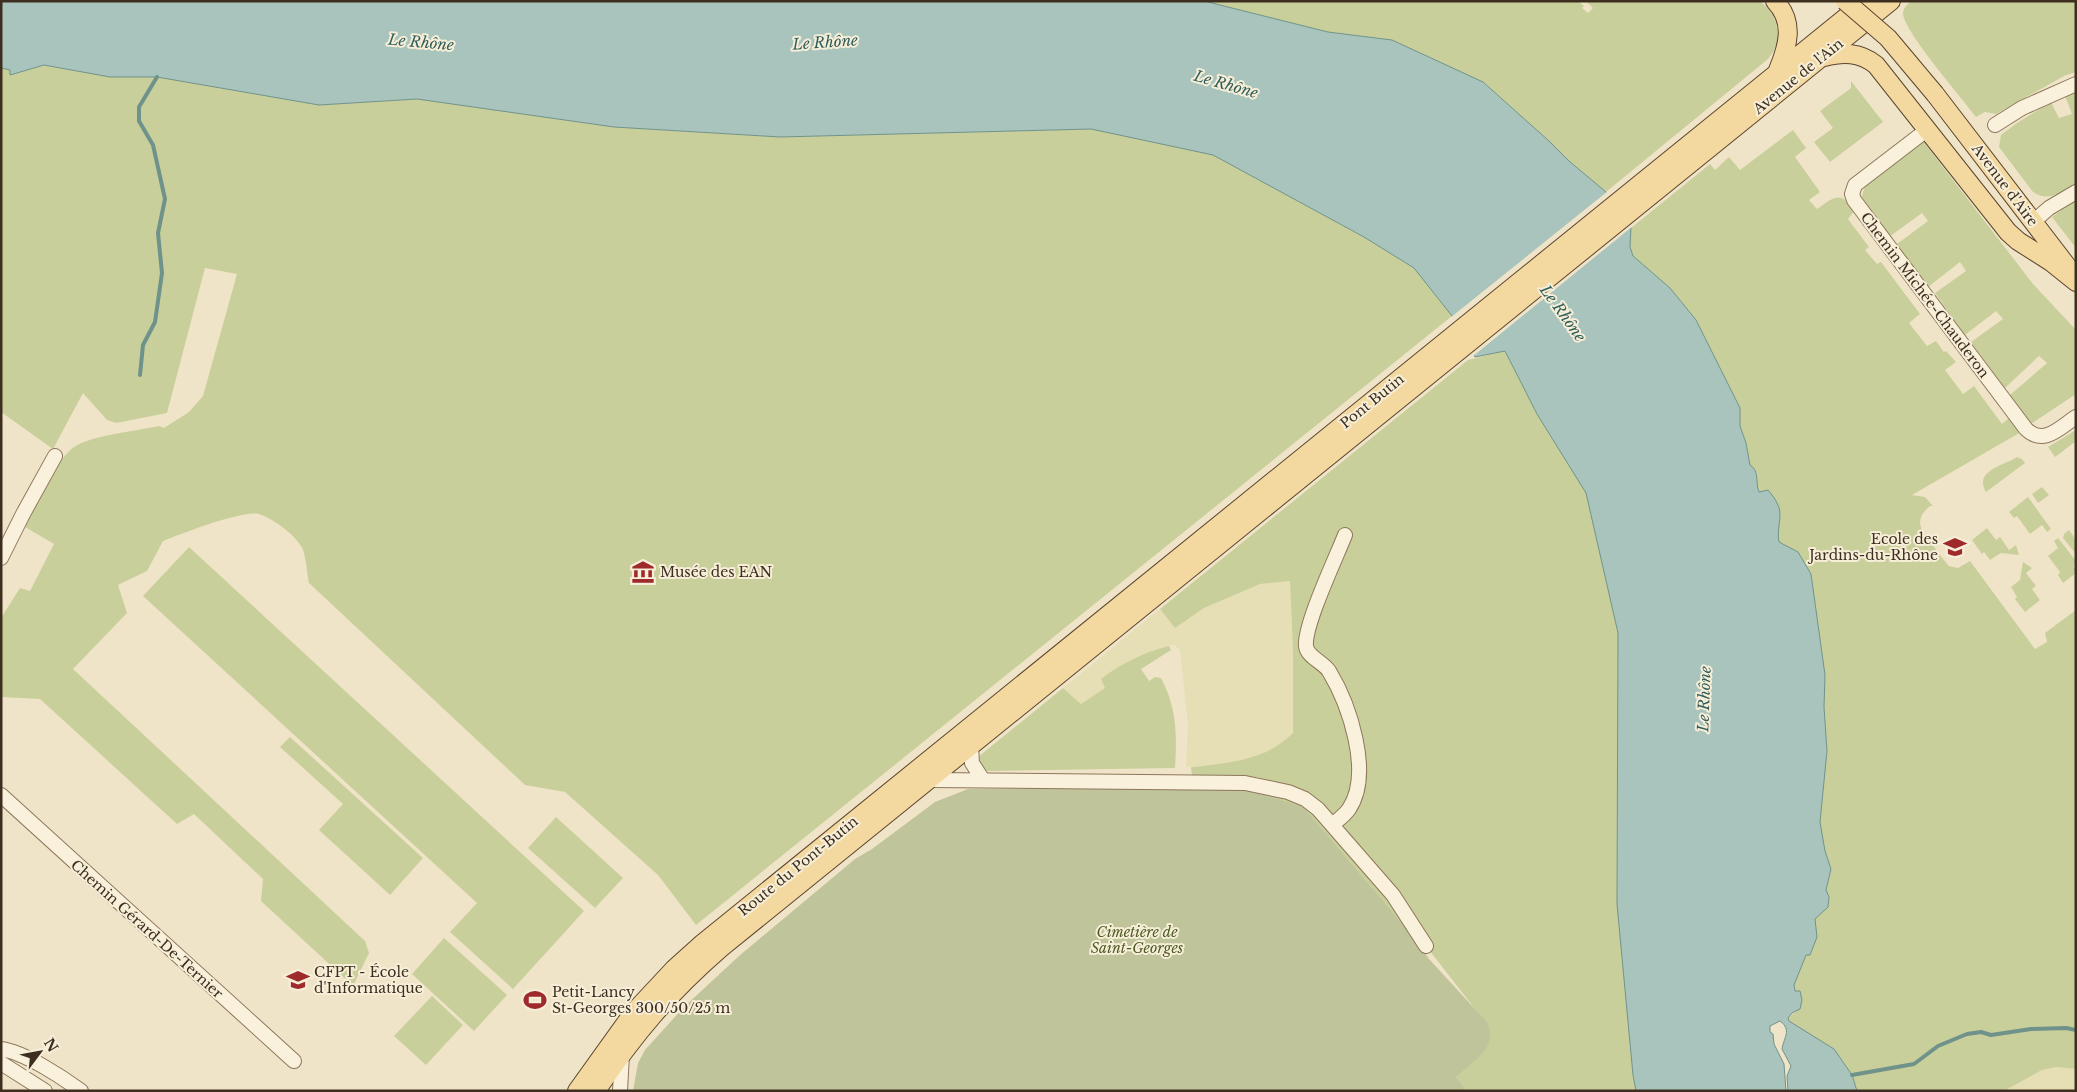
<svg xmlns="http://www.w3.org/2000/svg" width="2077" height="1092" font-family="'Libre Baskerville',serif">
<rect width="100%" height="100%" fill="#f0e4c8"/>
<!-- farmland -->
<path fill="#e6deb5" d="M 1290,581 L 1293,651 L 1293,733 L 1281,746 L 1240,762 L 1186,767 L 1188,724 L 1180,651 L 1175,645 L 1169,646 L 1081,704 L 1063,688 L 1160,609 L 1175,628 L 1204,608 L 1260,584 Z
M 2056,1067 L 2076,1069 L 2076,1091 L 2004,1091 L 2042,1070 Z"/>
<!-- green -->
<path fill="#c9cf9b" d="M 1204,1 L 1578,1 L 1584,6 L 1582,8 L 1588,13 L 1593,8 L 1586,1 L 1759,1 C 1773,9 1782,29 1776,45 C 1775,50 1771,55 1768,59 L 1606,192 L 1569,161 L 1549,141 L 1483,82 L 1392,40 L 1328,32 Z
M 1911,1 L 2076,1 L 2076,72 L 2064,76 L 1996,114 L 1985,112 L 1976,117 C 1962,98 1905,33 1903,14 C 1903,8 1907,5 1911,1 Z
M 44,65 L 110,77 L 157,77 L 319,105 L 417,99 L 614,127 L 780,137 L 1091,129 L 1213,155 L 1364,237 L 1414,268 L 1452,316 L 696,925 L 658,875 L 565,792 L 525,785 L 309,583 C 307,574 306,553 301,546 C 294,534 272,518 259,514 C 242,510 181,534 163,541 L 147,571 L 118,585 L 127,613 L 73,669 L 365,941 L 369,953 L 353,986 L 261,901 L 263,879 L 194,814 L 177,824 L 40,699 L 1,697 L 1,618 L 20,588 L 30,591 L 54,544 L 25,527 L 29,518 C 39,500 57,458 74,447 C 93,435 136,431 159,426 L 164,428 L 189,412 L 203,396 L 237,274 L 205,268 L 167,413 L 116,423 L 107,420 L 83,393 L 53,449 L 1,412 L 1,68 L 10,70 L 10,75 Z
M 1851,81 L 1883,122 L 1830,162 L 1814,142 L 1833,128 L 1820,111 L 1851,88 Z
M 2076,92 L 2076,183 C 2061,192 2049,203 2033,192 L 1999,147 L 2001,135 L 2017,123 L 2051,102 L 2059,118 L 2072,114 L 2065,96 Z
M 1793,130 L 1806,148 L 1795,157 L 1820,192 L 1809,200 L 1817,209 C 1834,197 1840,190 1855,210 L 1848,219 L 1869,247 L 1865,250 L 1877,264 L 1881,262 L 1920,314 L 1909,323 L 1927,346 L 1936,341 L 1944,352 L 1946,351 L 1956,362 L 1945,370 L 1963,394 L 1974,386 L 2002,424 L 2010,417 L 2021,432 L 1912,495 L 1925,497 L 1933,506 L 1930,506 C 1912,521 1922,532 1934,547 C 1939,553 1943,560 1949,566 L 1958,568 L 1970,561 L 2035,649 L 2047,642 L 2045,633 L 2076,610 L 2076,1069 L 2056,1067 L 2042,1070 L 2004,1091 L 1857,1091 L 1852,1075 L 1834,1049 L 1788,1021 L 1788,1018 L 1799,1009 L 1794,985 L 1806,954 L 1810,954 L 1816,938 L 1815,919 L 1828,907 L 1829,897 L 1826,890 L 1831,869 L 1825,851 L 1820,822 L 1827,751 L 1824,707 L 1825,675 L 1811,574 L 1798,552 L 1779,542 L 1777,534 L 1780,512 L 1768,490 L 1759,493 L 1756,485 L 1757,474 L 1750,465 L 1746,443 L 1740,426 L 1740,408 L 1696,320 L 1670,288 L 1632,256 L 1630,248 L 1631,228 L 1710,164 L 1715,170 L 1729,157 L 1740,170 Z
M 1923,141 L 2033,284 L 2076,330 L 2076,394 L 2031,424 L 2010,395 L 2047,363 L 2039,356 L 2005,388 L 1971,342 L 2003,319 L 1996,311 L 1965,335 L 1935,293 L 1966,271 L 1960,262 L 1928,287 L 1897,244 L 1928,221 L 1922,213 L 1889,237 L 1861,199 L 1865,186 Z
M 2076,200 L 2076,248 L 2052,217 Z
M 1505,351 L 1537,414 L 1586,493 L 1618,633 L 1617,904 L 1633,1075 L 1636,1091 L 1467,1091 L 1456,1077 L 1489,1027 L 1426,946 L 1332,817 L 1294,787 L 1256,777 L 1192,775 L 1191,767 C 1229,763 1265,761 1293,733 L 1293,651 L 1290,581 L 1260,584 L 1204,608 L 1175,628 L 1160,609 L 1468,360 Z
M 2076,430 L 2076,441 L 2055,457 L 2048,447 Z
M 2017,457 L 2022,459 L 2025,463 L 1986,492 C 1973,470 2006,465 2017,457 Z
M 2042,487 L 2049,495 L 2038,503 L 2032,494 Z
M 2028,497 L 2051,529 L 2047,532 L 2042,525 L 2030,534 L 2017,516 L 2014,518 L 2009,512 Z
M 1987,528 L 1996,540 L 2000,537 L 2009,550 L 2016,545 L 2019,555 L 2001,553 L 1990,560 L 1984,552 L 1982,554 L 1972,540 Z
M 2069,530 L 2076,540 L 2076,554 L 2063,538 L 2064,534 Z
M 2058,538 L 2076,561 L 2074,565 L 2076,573 L 2063,583 L 2058,575 L 2060,572 L 2048,556 L 2058,548 L 2054,541 Z
M 189,547 L 584,911 L 513,989 L 450,932 L 477,903 L 143,596 Z
M 2023,562 L 2032,568 L 2026,573 L 2036,586 L 2032,589 L 2040,600 L 2025,612 L 2015,599 L 2017,597 L 2011,587 L 2020,580 Z
M 1169,646 L 1171,650 L 1141,669 L 1149,681 L 1155,677 L 1161,678 C 1177,708 1177,735 1175,768 L 988,771 C 981,768 979,765 978,757 L 1063,688 L 1081,704 L 1105,688 L 1101,679 C 1120,664 1145,652 1169,646 Z
M 290,737 L 423,858 L 390,895 L 319,830 L 343,804 L 280,747 Z
M 1242,788 L 1296,801 L 1314,813 L 1384,892 L 1415,939 Z
M 556,817 L 623,878 L 595,908 L 528,848 Z
M 444,938 L 507,995 L 474,1031 L 412,974 Z
M 432,996 L 463,1025 L 426,1065 L 394,1036 Z"/>
<!-- cemetery -->
<path fill="#bfc49a" d="M 1184,787 L 1242,788 L 1303,807 L 1415,939 L 1429,959 L 1487,1022 C 1500,1047 1472,1062 1456,1077 L 1467,1091 L 633,1091 L 638,1063 L 645,1050 L 683,1008 L 739,956 L 855,859 L 872,849 L 935,802 L 968,789 Z"/>
<!-- water -->
<path fill="#a9c4bc" stroke="#6f938a" d="M 1,1 L 1204,1 L 1328,32 L 1392,40 L 1483,82 L 1549,141 L 1569,161 L 1606,192 L 1631,228 L 1630,247 L 1633,256 L 1670,288 L 1696,320 L 1740,408 L 1740,426 L 1746,443 L 1750,465 C 1760,471 1755,483 1759,492 L 1768,490 C 1771,494 1775,498 1777,503 C 1784,514 1776,529 1779,542 L 1798,552 L 1811,574 L 1825,675 L 1824,707 L 1827,751 L 1820,822 L 1825,851 L 1831,869 L 1826,890 L 1829,897 L 1828,907 L 1815,919 L 1817,937 L 1810,955 L 1806,955 L 1794,985 L 1795,991 L 1800,991 L 1802,1000 L 1800,1009 L 1792,1013 L 1788,1018 L 1789,1021 L 1834,1049 L 1852,1075 L 1857,1091 L 1788,1091 L 1787,1076 L 1791,1066 L 1782,1049 C 1784,1037 1792,1030 1780,1021 L 1770,1026 L 1770,1032 L 1773,1034 L 1774,1044 L 1784,1064 L 1786,1091 L 1636,1091 L 1633,1075 L 1617,904 L 1618,633 L 1586,493 L 1537,414 L 1505,351 L 1475,357 L 1452,316 L 1414,268 L 1364,237 L 1213,155 L 1091,129 L 780,137 L 614,127 L 417,99 L 319,105 L 157,77 L 110,77 L 44,65 L 10,75 L 10,70 L 1,68 Z"/>
<!-- pier -->
<path fill="#f0e4c8" d="M 1608,191 L 1633,226 L 1472,357 L 1450,318 Z"/>
<g fill="none" stroke-linecap="round" stroke-linejoin="round">
<!-- stream -->
<path stroke="#6f938a" stroke-width="4" d="M 140,375 L 143,345 L 155,322 L 162,273 L 158,233 L 165,199 L 153,145 L 139,121 L 139,107 L 157,77
M 1852,1075 L 1914,1064 L 1938,1046 L 1967,1034 L 1981,1032 L 1991,1035 L 2031,1029 L 2066,1028 L 2076,1030"/>
<defs>
<path id="minor" d="M 1995,125 L 2022,108 L 2076,84
M 1928,129 L 1855,185 L 1852,194 L 1854,200 L 2026,429 C 2044,446 2059,428 2076,417
M 2033,222 L 2049,208 L 2076,192
M 1,558 L 23,514 L 55,456
M 971,746 L 972,763 L 983,780
M 930,780 L 1245,783 L 1288,792 L 1305,799 L 1318,809 L 1393,895 L 1426,946
M 1,795 L 294,1061
M 1332,825 C 1338,820 1345,815 1349,809 C 1373,773 1349,704 1329,671 C 1323,662 1307,657 1306,646 C 1304,625 1336,558 1345,535
M 1,1049 C 24,1052 62,1077 81,1091
M 1,1063 L 45,1091
M 620,1091 L 622,1054"/>
<path id="major" d="M 1775,1 C 1795,22 1788,46 1778,70
M 1824,57 C 1843,52 1860,52 1876,65 L 2008,232 L 2018,241 L 2051,262 L 2076,282
M 1935,94 L 2067,266
M 577,1091 L 633,1013 L 674,969 L 703,943 L 1866,1
M 596,1091 C 635,1033 669,993 722,947 L 1891,1"/>
</defs>
<!-- minor casing -->
<use href="#minor" stroke="#8d765c" stroke-width="16"/>
<!-- major casing -->
<use href="#major" stroke="#5b4430" stroke-width="20"/>
<!-- minor -->
<use href="#minor" stroke="#faf1dc" stroke-width="14"/>
<!-- major -->
<use href="#major" stroke="#f3d9a0" stroke-width="18"/>
<defs>
<path id="major-bridge" d="M 1845,1 L 1888,38 L 1935,94"/>
</defs>
<!-- major-bridge casing -->
<use href="#major-bridge" stroke="#5b4430" stroke-width="20" stroke-linecap="butt"/>
<!-- major-bridge -->
<use href="#major-bridge" stroke="#f3d9a0" stroke-width="18"/>
</g>
<!-- icons -->
<defs>
<symbol id="school-bare" viewBox="-9 -9 18 18"><path d="M0-5L7-2L0 1L-7-2ZM-4 1L0 2.5L4 1V4Q0 6-4 4Z" fill="#9e2a2b" stroke="#f7eed8" stroke-width="2.5" paint-order="stroke"/></symbol>
<symbol id="museum-bare" viewBox="-9 -9 18 18"><path d="M0-6L6-3V-2H-6V-3ZM-5-1h2V3h-2ZM-1-1h2V3h-2ZM3-1h2V3H3ZM-6 4H6V6H-6Z" fill="#9e2a2b" stroke="#f7eed8" stroke-width="2.5" paint-order="stroke"/></symbol>
<symbol id="stadium-bare" viewBox="-9 -9 18 18"><path d="M0-5a6.5 5 0 1 0 0 10a6.5 5 0 1 0 0-10ZM-3.5-1.8h7v3.6h-7Z" fill="#9e2a2b" stroke="#f7eed8" stroke-width="2.5" paint-order="stroke"/></symbol>
</defs>
<g fill-rule="evenodd">
<use href="#school-bare" x="1939" y="531" width="32" height="32"/>
<use href="#museum-bare" x="627" y="556" width="32" height="32"/>
<use href="#school-bare" x="282" y="964" width="32" height="32"/>
<use href="#stadium-bare" x="519" y="984" width="32" height="32"/>
</g>
<g text-anchor="middle" dominant-baseline="central" stroke-width="4" stroke-linejoin="round" paint-order="stroke">
<!-- street labels -->
<g font-size="14" fill="#3d2e20" stroke="#f7eed8">
<text transform="translate(1798 76) rotate(-39)">Avenue de l'Ain</text>
<text transform="translate(2005 185) rotate(53)">Avenue d'Aïre</text>
<text transform="translate(1925 295) rotate(53)">Chemin Michée-Chauderon</text>
<text transform="translate(1372 401) rotate(-39)">Pont Butin</text>
<text transform="translate(798 866) rotate(-39)">Route du Pont-Butin</text>
<text transform="translate(147 929) rotate(42)">Chemin Gérard-De-Ternier</text>
</g>
<!-- poi labels -->
<g font-size="14" fill="#3d2e20" stroke="#f7eed8" text-anchor="start">
<text x="1938" y="539" text-anchor="end">Ecole des<tspan x="1938" dy="16">Jardins-du-Rhône</tspan></text>
<text x="660" y="572">Musée des EAN</text>
<text x="314" y="972">CFPT - École<tspan x="314" dy="16">d'Informatique</tspan></text>
<text x="552" y="992">Petit-Lancy<tspan x="552" dy="16">St-Georges 300/50/25 m</tspan></text>
</g>
<!-- park labels -->
<g font-size="14" font-style="italic" fill="#4d5a26" stroke="#f7eed8">
<text x="1137" y="932">Cimetière de<tspan x="1137" dy="16">Saint-Georges</tspan></text>
</g>
<!-- water labels -->
<g font-size="15" font-style="italic" fill="#2f5d5a" stroke="#f7eed8">
<text transform="translate(421 42) rotate(5)">Le Rhône</text>
<text transform="translate(825 42) rotate(-4)">Le Rhône</text>
<text transform="translate(1226 84) rotate(16)">Le Rhône</text>
<text transform="translate(1563 313) rotate(54)">Le Rhône</text>
<text transform="translate(1704 699) rotate(-88)">Le Rhône</text>
</g>
</g>
<!-- border -->
<rect width="2077" height="1092" fill="none" stroke="#3d2e20" stroke-width="5"/>
<!-- north arrow -->
<g transform="translate(40 1052) rotate(58)" stroke="#f7eed8" stroke-width="4" paint-order="stroke">
<path d="M0-4L9 19L0 12L-9 19Z" fill="#3d2e20"/>
<text y="-8" font-size="14" font-weight="bold" text-anchor="middle" fill="#3d2e20">N</text>
</g>
</svg>
